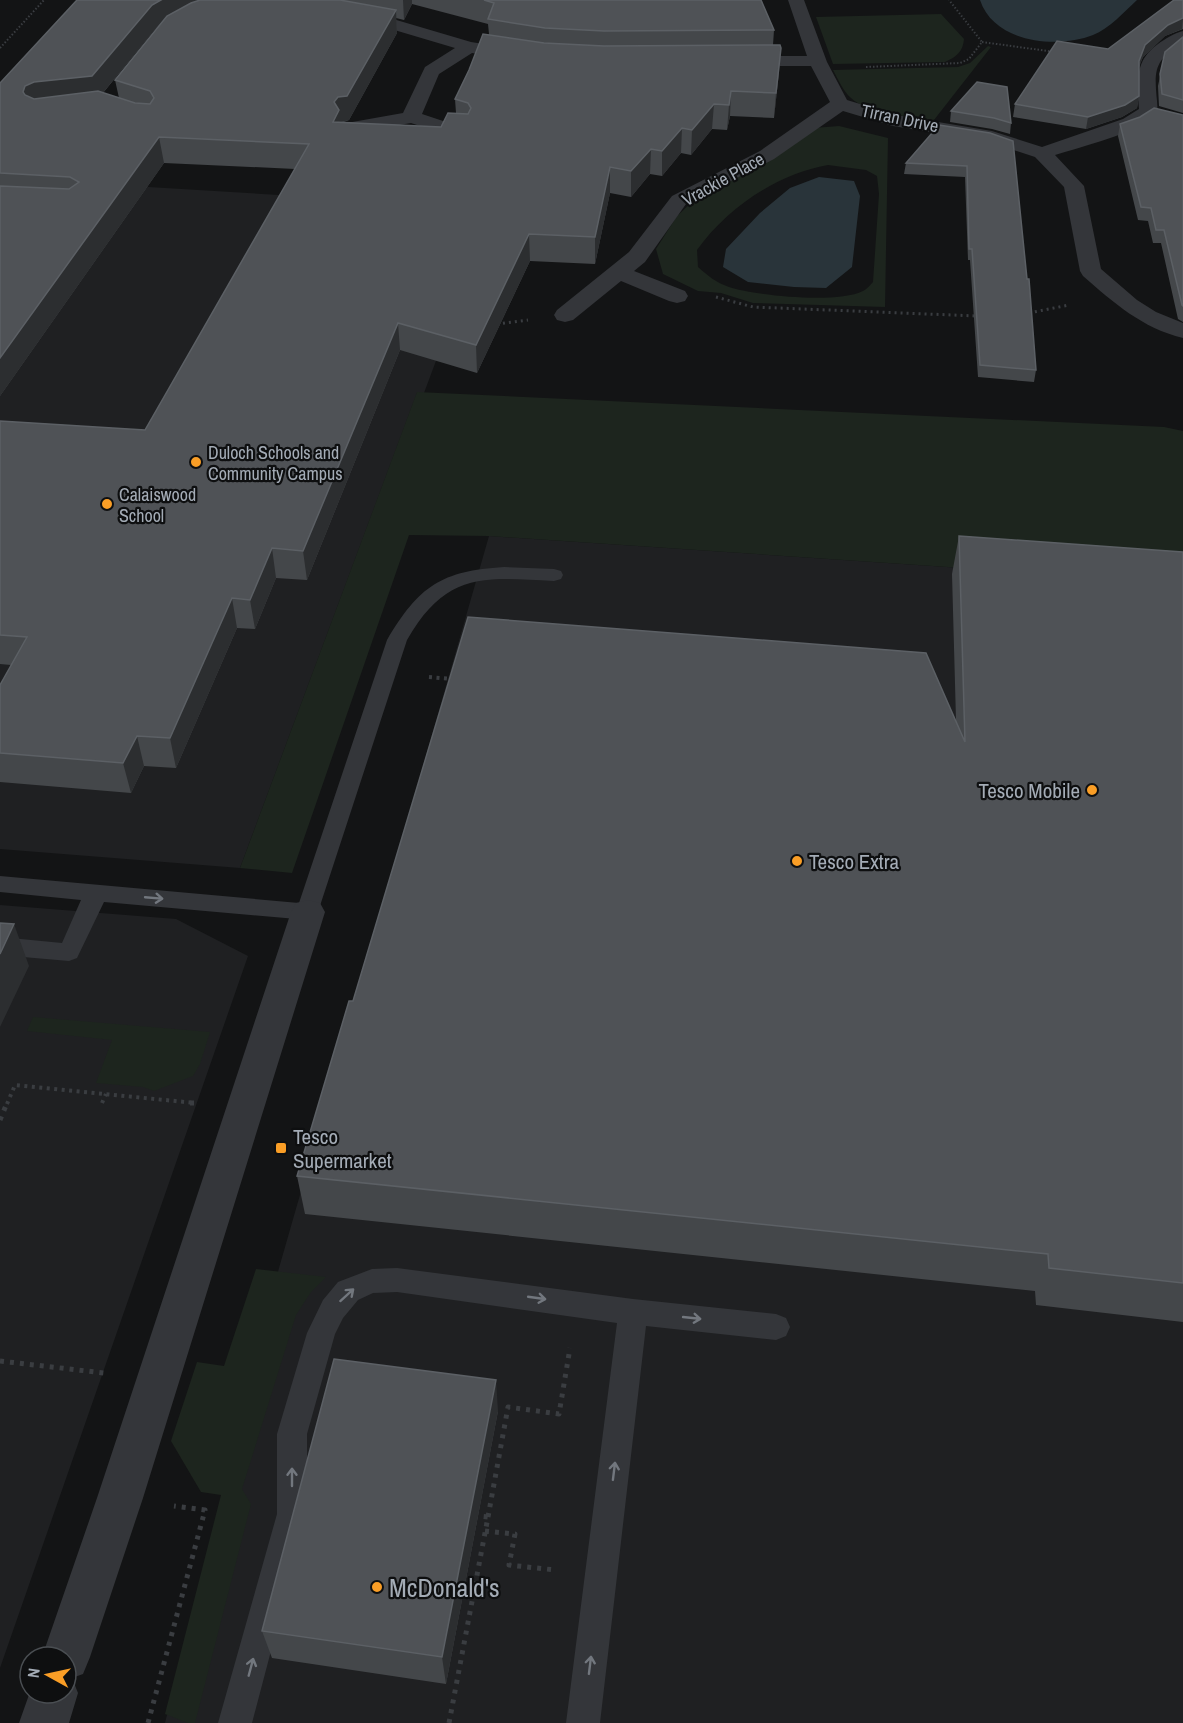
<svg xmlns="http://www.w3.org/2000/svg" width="1183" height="1723" font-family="'Archivo Narrow',sans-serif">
<rect width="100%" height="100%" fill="#131415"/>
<!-- built -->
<path fill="#1f2022" d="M 0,178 L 493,208 L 424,393 L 417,393 L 240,868 L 0,849 Z
M 489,536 L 1183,583 L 1183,1723 L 165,1723 L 279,1268 Z
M 0,905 L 176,919 L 248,956 L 0,1668 Z"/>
<!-- green -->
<path fill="#1d251e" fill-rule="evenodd" d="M 941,14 L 964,39 C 963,52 956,57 945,62 L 833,64 L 816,17 Z
M 988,46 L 991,47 L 934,120 C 912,118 867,113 851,98 C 843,91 838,79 833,70 L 958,67 L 970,63 Z
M 839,126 L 888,138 L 885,307 L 753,303 L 721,293 L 698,291 L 663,274 L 656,249 L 677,216 L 691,203 L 814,128 ZM 828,165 L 866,170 L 877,176 L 879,194 L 873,282 C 870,285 867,289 863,291 C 837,304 757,296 729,287 C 717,283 708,276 698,267 L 697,250 C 727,208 777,174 828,165 Z
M 417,392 L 1164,427 L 1183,431 L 1183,583 L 489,536 L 409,535 L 292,873 L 240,868 Z
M 33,1017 L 210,1032 L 200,1064 L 193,1076 L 154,1091 L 143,1087 L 96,1083 L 112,1040 L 27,1031 Z
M 256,1269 L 326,1277 L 311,1292 L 296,1315 L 242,1489 L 251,1504 L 195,1723 L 188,1723 L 165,1714 L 221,1495 L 201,1492 L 171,1441 L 197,1362 L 224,1366 Z"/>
<!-- water -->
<path fill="#29343a" d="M 980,0 L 1137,0 C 1125,11 1109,29 1093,35 C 1057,49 994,43 980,0 Z
M 819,177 L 854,181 L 860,196 L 852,267 L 826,288 L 794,287 L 748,282 L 723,267 L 726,249 L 760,213 L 790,188 Z"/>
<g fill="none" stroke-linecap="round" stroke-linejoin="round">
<!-- path-far3 -->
<path stroke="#3a3d41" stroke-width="2" stroke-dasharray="1.5 2" stroke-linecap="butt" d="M 982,42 L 1055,52
M 0,48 L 44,0
M 866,67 L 960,63 L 969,59 L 982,42 L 949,0"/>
<!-- path-far2 -->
<path stroke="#3a3d41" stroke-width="3" stroke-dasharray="2 4" stroke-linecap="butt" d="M 716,297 L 753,307 L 977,316
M 1029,313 L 1069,305
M 497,324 L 528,320"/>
<!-- path-far1 -->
<path stroke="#3a3d41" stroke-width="4" stroke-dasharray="3 4.5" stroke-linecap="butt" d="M 429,677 L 452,679
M 102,1103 L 106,1094
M 7,1104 L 15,1085 L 195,1103"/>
<!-- path -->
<path stroke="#3a3d41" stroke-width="5" stroke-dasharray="4 6" stroke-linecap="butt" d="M 190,1103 L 195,1103
M 0,1120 L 7,1103
M 0,1361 L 104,1373
M 488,1517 L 508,1407 L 559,1414 L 570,1348
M 485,1531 L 515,1534 L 509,1565 L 555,1570
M 148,1723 L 205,1510 L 174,1506
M 449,1723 L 488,1517 L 478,1516"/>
<!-- service -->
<path fill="#34363a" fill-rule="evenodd" d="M 504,567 L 554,569 L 561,571 L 563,575 L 561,579 L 554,581 C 483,577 446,572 407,640 L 316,918 L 308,920 L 104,902 L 77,958 L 69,961 L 0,955 L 0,937 L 62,943 L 81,900 L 0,892 L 0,876 L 299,903 L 387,640 C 419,586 441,571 504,567 Z
M 397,1268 L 633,1299 L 776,1314 L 786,1318 L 790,1327 L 786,1336 L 776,1340 L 646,1326 L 600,1723 L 566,1723 L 617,1323 L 397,1292 L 373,1293 L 358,1300 L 343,1318 L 335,1334 L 307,1434 L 307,1514 L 252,1723 L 218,1723 L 277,1514 L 277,1434 L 307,1333 L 323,1300 L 338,1282 L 372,1269 Z"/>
<!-- minor -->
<path fill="#34363a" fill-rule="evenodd" d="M 788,0 L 804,0 L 827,62 L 847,100 L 896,115 L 992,131 L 1042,147 L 1123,119 L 1139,109 C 1137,83 1134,61 1158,44 C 1165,39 1174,33 1183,31 L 1183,43 C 1154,60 1154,70 1157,101 C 1157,106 1159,111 1155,115 C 1138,133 1080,147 1055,155 L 1084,186 L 1101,269 L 1137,300 L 1156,312 L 1183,323 L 1183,338 C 1142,328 1114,303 1083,276 L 1080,271 L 1064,187 L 1035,157 L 989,142 L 893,126 L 843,111 L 774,159 L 686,204 L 645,262 L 634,271 L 685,291 L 688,296 L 685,301 L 677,303 L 669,301 L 621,281 L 573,320 L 565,322 L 557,320 L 554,315 L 557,310 L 629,252 L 672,196 L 760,151 L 830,102 L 811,66 L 736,66 L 730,65 L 727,61 L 730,57 L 736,56 L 807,56 Z
M 353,13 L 393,19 L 471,42 L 528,51 L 531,55 L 528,59 L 522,60 L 472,53 L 439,74 L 422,114 L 467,129 L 470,133 L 467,137 L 453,137 L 411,123 L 348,134 L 341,132 L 338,128 L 341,124 L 403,113 L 425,67 L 455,48 L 391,29 L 347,22 L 345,18 L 347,14 Z
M 308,900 L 320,903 L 325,912 L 143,1498 L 90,1657 L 83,1674 L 72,1678 L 78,1693 L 69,1723 L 19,1723 L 30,1692 L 66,1693 L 66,1657 L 42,1657 L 97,1498 L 291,912 L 296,903 Z"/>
</g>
<!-- wall -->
<path fill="#44474a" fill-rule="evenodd" d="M 77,0 L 761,0 L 774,30 L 773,45 L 779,72 L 774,118 L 730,116 L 727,130 L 712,129 L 691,155 L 681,153 L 662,176 L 650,174 L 631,197 L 610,193 L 595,264 L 530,261 L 477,373 L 400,350 L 307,580 L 276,578 L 255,629 L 237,628 L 176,768 L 144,766 L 131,793 L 0,782 L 0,685 L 11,665 L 0,664 L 0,421 L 145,430 L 295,169 L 164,163 L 0,396 L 0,83 ZM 412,4 L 488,24 L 489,34 L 455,99 L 456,113 L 441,127 L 341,123 L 349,120 L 397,33 L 396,18 L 404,20 ZM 158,27 L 115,80 L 119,98 L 103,93 L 156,28 Z
M 1183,0 L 1183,29 L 1165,36 L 1143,57 L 1139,66 L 1139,96 L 1137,108 L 1122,117 L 1086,129 L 1013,117 L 1015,104 L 1108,49 Z
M 1183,37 L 1183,113 L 1159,106 L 1158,86 L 1165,52 Z
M 1007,87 L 1011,123 L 1010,134 L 992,129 L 950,122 L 951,111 Z
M 1183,115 L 1183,322 L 1178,319 L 1161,243 L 1153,243 L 1148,221 L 1138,220 L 1118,136 L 1120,124 Z
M 990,133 L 1036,370 L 1034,382 L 978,377 L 970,260 L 968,260 L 965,177 L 904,174 L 906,163 Z
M 959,536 L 1183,552 L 1183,1322 L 1036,1305 L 1035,1291 L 305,1214 L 297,1176 L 956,720 L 952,574 Z
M 498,1411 L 446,1684 L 272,1658 L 262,1631 Z"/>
<!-- shaded-wall -->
<path fill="#2c2e30" d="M 161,0 L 225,0 L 181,14 L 156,28 L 97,100 L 29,116 L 23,92 L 25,86 Z
M 403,0 L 412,0 L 412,4 L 404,20 Z
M 396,10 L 397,33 L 349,120 L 341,122 L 342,135 L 333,122 L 334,102 Z
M 1183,18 L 1182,29 L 1165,36 L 1143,57 L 1137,73 L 1139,61 L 1145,45 L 1168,25 Z
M 781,48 L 779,72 L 774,118 L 776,93 Z
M 731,91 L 730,116 L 727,130 L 729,105 Z
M 1139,96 L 1137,108 L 1122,117 L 1086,129 L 1088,117 Z
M 714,104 L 712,129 L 691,155 L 692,130 Z
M 682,128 L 681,153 L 662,176 L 662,151 Z
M 159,137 L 164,163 L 0,396 L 0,358 Z
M 651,149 L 650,174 L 631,197 L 631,171 Z
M 610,167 L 610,193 L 595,264 L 595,237 Z
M 529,234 L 530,261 L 477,373 L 476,345 Z
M 398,323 L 400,350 L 307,580 L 303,551 Z
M 272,548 L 276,578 L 255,629 L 250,600 Z
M 232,598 L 237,628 L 176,768 L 170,738 Z
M 137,736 L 144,766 L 131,793 L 123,763 Z
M 14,924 L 29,966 L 0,1027 L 0,954 Z
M 496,1380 L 498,1411 L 446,1684 L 442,1657 Z"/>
<!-- building -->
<path fill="#4f5256" stroke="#5c6065" stroke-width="1.5" d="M 77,0 L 161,0 L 152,5 L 92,76 L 34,82 L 25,86 L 23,92 L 25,95 L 34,99 L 98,91 L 135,103 L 150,104 L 154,98 L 150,91 L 115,80 L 167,16 L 191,3 L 200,0 L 340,0 L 396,10 L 347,96 L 338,97 L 334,102 L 339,110 L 333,122 L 441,127 L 448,113 L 468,114 L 471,108 L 468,103 L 455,99 L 469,70 L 483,34 L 544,43 L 604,46 L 780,45 L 781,48 L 776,93 L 731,91 L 729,105 L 714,104 L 692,130 L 682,128 L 662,151 L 651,149 L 631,171 L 610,167 L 595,237 L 529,234 L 476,345 L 398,323 L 303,551 L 272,548 L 250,600 L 232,598 L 170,738 L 137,736 L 123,763 L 0,753 L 0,685 L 27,637 L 0,635 L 0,421 L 145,430 L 309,144 L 159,137 L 0,358 L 0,186 L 69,189 L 79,182 L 70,177 L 0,173 L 0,83 Z
M 484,0 L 761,0 L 774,30 L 604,31 L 545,28 L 488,19 L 494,3 Z
M 1174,0 L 1183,0 L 1183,18 L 1168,25 L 1145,45 L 1139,61 L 1139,96 L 1125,105 L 1088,117 L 1015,104 L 1057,41 L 1108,49 Z
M 1183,37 L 1183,100 L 1162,94 L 1160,74 L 1165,52 Z
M 977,82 L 1007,87 L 1011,123 L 994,118 L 951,111 Z
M 1154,108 L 1183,115 L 1183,306 L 1182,305 L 1164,230 L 1156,230 L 1151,208 L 1141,207 L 1120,124 L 1140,117 Z
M 939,125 L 990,133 L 1013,141 L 1027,279 L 1029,279 L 1036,370 L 980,365 L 972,249 L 969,249 L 967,166 L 906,163 Z
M 959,536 L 1183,552 L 1183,1283 L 1049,1268 L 1048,1254 L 297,1176 L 349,1001 L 353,1001 L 468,617 L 926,653 L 965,742 Z
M 0,923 L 14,924 L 0,954 Z
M 334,1359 L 496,1380 L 442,1657 L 262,1631 Z"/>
<!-- one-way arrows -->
<defs><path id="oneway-shaft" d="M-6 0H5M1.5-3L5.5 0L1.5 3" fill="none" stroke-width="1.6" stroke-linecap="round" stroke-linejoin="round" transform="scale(1.5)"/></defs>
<g stroke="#72777e">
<use href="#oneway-shaft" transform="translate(154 898) rotate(5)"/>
<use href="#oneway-shaft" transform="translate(347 1295) rotate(-42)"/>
<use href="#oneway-shaft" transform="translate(537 1298) rotate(8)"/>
<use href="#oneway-shaft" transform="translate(692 1318) rotate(6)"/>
<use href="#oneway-shaft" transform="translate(614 1471) rotate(-83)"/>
<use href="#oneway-shaft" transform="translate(292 1477) rotate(-90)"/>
<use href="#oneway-shaft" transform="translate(590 1665) rotate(-83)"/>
<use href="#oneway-shaft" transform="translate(251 1667) rotate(-75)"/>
</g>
<!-- markers -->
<g fill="#fa9e26" stroke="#0e0f10" stroke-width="2">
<circle cx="196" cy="462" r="6"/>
<circle cx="107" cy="504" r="6"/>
<circle cx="1092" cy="790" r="6"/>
<circle cx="797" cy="861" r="6"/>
<rect x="275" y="1142" width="12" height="12" rx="3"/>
<circle cx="377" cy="1587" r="6"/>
</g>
<g text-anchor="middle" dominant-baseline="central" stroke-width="4.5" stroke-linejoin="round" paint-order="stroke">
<!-- far-street labels -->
<g font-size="18" fill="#a4acb6" stroke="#0e0f10">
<text transform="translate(900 118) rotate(12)">Tirran Drive</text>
<text transform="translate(723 179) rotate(-29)">Vrackie Place</text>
</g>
<!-- far-poi labels -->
<g font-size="18" fill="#a4acb6" stroke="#0e0f10" text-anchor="start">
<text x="208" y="452">Duloch Schools and<tspan x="208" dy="21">Community Campus</tspan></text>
<text x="119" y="494">Calaiswood<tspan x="119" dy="21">School</tspan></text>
</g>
<!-- poi labels -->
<g font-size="21" fill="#a4acb6" stroke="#0e0f10" text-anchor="start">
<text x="1080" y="790" text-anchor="end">Tesco Mobile</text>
<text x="809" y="861">Tesco Extra</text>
<text x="293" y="1136">Tesco<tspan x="293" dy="24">Supermarket</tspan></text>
</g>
<!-- near-poi labels -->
<g font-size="26" fill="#a4acb6" stroke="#0e0f10" text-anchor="start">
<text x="389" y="1587">McDonald's</text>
</g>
</g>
<!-- north arrow -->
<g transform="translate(48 1675) rotate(278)"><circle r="28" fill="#0e0f10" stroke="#4a4e52" stroke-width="1.5"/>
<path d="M0-4.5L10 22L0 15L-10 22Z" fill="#fa9e26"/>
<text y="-9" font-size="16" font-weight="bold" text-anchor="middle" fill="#a4acb6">N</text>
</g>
</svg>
